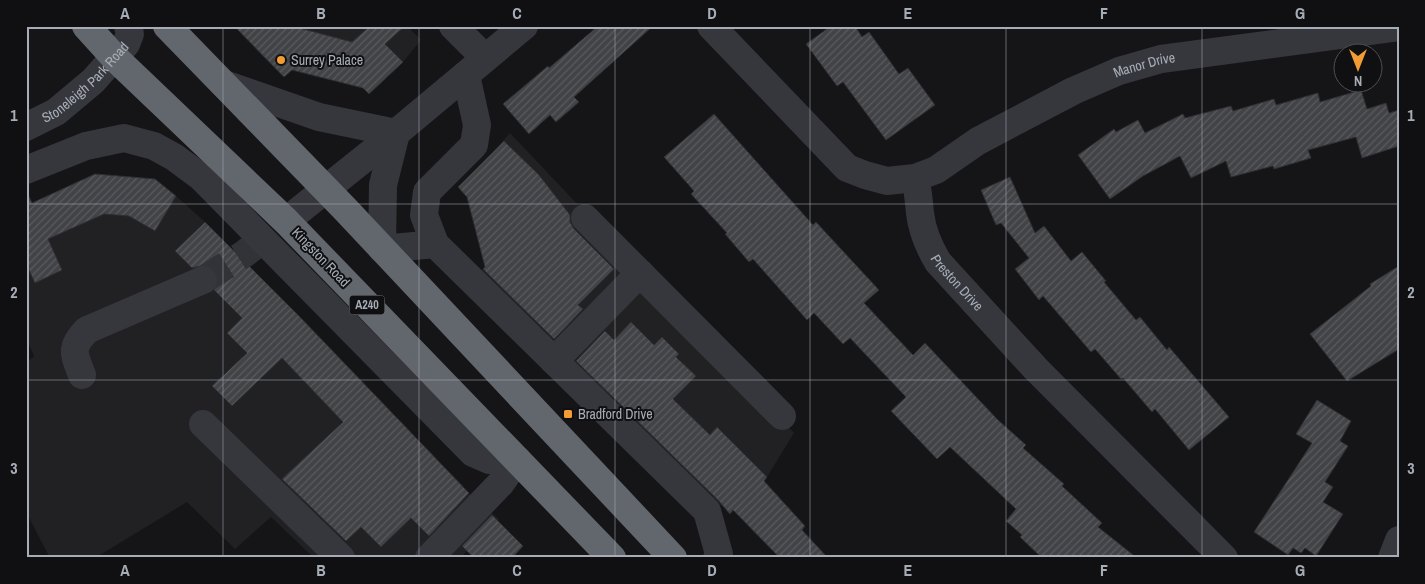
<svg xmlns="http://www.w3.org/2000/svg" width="1425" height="584" font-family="'Archivo Narrow',sans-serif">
<defs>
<pattern id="building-hatch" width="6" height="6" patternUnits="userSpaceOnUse" patternTransform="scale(1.25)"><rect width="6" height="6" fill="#414347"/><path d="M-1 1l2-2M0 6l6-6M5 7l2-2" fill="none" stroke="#5a5b5f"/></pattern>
</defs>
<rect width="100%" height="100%" fill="#151517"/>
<!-- built -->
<path fill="#212124" d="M 234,26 L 407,26 L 421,40 L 403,62 L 369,94 L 363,88 L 292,70 L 283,77 Z
M 510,133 L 794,433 L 767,477 L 730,514 L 480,272 L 485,266 L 467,197 L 459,189 Z
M 96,174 L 143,178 L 176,196 L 205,222 L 292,309 L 476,500 L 499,519 L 460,558 L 314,558 L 271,517 L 235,549 L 187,502 L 95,558 L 50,558 L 26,512 L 26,363 L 34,356 L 26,338 L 26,206 Z"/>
<!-- building -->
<path fill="url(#building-hatch)" stroke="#2f2f33" d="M 234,26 L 292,26 L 352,42 L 370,26 L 405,26 L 385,44 L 403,62 L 369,94 L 363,88 L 292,70 L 284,77 Z
M 598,26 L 653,26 L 574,97 L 579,102 L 556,122 L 550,115 L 529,134 L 503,104 L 548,66 L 549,68 Z
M 831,26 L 855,26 L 862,37 L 869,32 L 899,74 L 908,68 L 935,105 L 886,140 L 843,82 L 837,86 L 806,44 Z
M 1361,90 L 1367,109 L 1386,103 L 1389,113 L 1399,110 L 1399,146 L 1362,158 L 1356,137 L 1308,150 L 1311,158 L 1274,169 L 1273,166 L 1231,177 L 1226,161 L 1191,178 L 1180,156 L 1143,176 L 1110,199 L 1078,155 L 1114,129 L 1116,132 L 1138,120 L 1145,133 L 1183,114 L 1185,118 L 1231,106 L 1233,111 L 1274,99 L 1276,105 L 1318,93 L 1320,102 Z
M 714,114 L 813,225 L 816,222 L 879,290 L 864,303 L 913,355 L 925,343 L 998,420 L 1026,445 L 1023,448 L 1064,484 L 1062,486 L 1102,523 L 1098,527 L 1137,558 L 1042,558 L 1020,537 L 1022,535 L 1006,521 L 1016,509 L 950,447 L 937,459 L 891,411 L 906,397 L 850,338 L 843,344 L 814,313 L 807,320 L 753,259 L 749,262 L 725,234 L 727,233 L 691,194 L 694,191 L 664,157 Z
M 504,141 L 539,175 L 570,215 L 570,222 L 574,229 L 614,269 L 578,305 L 583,309 L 554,339 L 483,269 L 485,267 L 467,197 L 458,187 Z
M 95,174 L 155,179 L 176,196 L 155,231 L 129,216 L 104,214 L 48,239 L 62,270 L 35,283 L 26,264 L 26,190 L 32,203 Z
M 1010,177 L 1035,233 L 1044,226 L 1071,261 L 1082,252 L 1106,281 L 1104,282 L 1136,320 L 1140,317 L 1167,350 L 1169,347 L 1229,417 L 1189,450 L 1155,409 L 1152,412 L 1123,378 L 1121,379 L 1095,349 L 1091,352 L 1043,296 L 1039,300 L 1015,269 L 1029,258 L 1001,223 L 996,225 L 981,190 Z
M 205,222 L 299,316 L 469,493 L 429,536 L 411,518 L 381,547 L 361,527 L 346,541 L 282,479 L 343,422 L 282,358 L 232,406 L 212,386 L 247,353 L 227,333 L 242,318 L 214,290 L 218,282 L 217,273 L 212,267 L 205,265 L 192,268 L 175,251 Z
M 1399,266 L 1399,349 L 1347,381 L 1310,334 L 1371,286 L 1370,284 Z
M 631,322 L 654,345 L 662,337 L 679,354 L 676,357 L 696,376 L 673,399 L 710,435 L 717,427 L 767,477 L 764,481 L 805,526 L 802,530 L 828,558 L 780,558 L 733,510 L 730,514 L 718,500 L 576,361 L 605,331 L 614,340 Z
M 1317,400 L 1351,421 L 1340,441 L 1348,446 L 1325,482 L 1333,487 L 1323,502 L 1343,514 L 1316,556 L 1305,548 L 1301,553 L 1293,548 L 1288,555 L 1254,532 L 1312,443 L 1296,434 Z
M 492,515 L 523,546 L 512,558 L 474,558 L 462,546 Z"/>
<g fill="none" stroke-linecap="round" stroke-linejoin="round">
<!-- minor-tunnel -->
<path stroke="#323337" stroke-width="28" stroke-dasharray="28 14" stroke-linecap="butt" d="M 203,280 L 244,254 L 262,240"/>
<!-- minor -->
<g stroke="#36373c" stroke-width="28">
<path d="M 453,26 L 485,58"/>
<path id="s1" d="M 711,26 L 847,168 L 865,175 L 887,181 L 915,178 L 936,170 L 978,141 L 1073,91 L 1119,71 L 1161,59 L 1399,27"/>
<path d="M 466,75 L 477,125 L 474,145 L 427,192 L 424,215 L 435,244 L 707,511 L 719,554 L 717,558"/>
<path d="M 224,84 L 319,117 L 396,133"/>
<path id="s2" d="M 26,127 L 56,112 L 93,81 L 126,44 L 130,34 L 128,26"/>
<path d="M 396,133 L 383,185 L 382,249 L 435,244"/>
<path d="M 26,170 L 86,146 L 124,138 L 154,146 L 174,157 L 201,177 L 473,453 L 489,460 L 517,460"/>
<path id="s3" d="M 915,178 C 918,190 919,201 920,213 C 922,231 929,247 938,262 L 1035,368 L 1224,558"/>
<path d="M 585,218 L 782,416"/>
<path d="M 286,221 L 396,133 L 524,26"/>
<path d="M 554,361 L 640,273"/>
<path d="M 82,375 C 74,354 69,348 87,330 L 203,280"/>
<path d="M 203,424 L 341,558"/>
<path d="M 429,558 L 501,483 L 517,460"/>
<path d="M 1392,558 L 1399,540"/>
</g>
<!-- highway -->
<path stroke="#62666d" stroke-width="28" d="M 86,26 L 115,58 L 286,221 L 612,558
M 167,26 L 345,209 L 673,558"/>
</g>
<!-- grid -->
<path fill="none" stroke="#a7adb7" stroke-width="1" stroke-opacity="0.55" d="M 223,26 L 223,558M 419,26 L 419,558M 615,26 L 615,558M 810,26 L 810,558M 1006,26 L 1006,558M 1202,26 L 1202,558M 26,204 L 1399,204M 26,380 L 1399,380"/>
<!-- markers -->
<g fill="#f19d33" stroke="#101012" stroke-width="2">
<circle cx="281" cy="60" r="5"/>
<rect x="563" y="409" width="10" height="10" rx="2.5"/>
</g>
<g text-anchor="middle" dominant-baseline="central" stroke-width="4" stroke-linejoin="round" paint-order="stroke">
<!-- shield labels -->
<rect fill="#101012" stroke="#7a7e86" stroke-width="1" x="349.5" y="295.5" width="35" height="19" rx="4"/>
<g font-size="12" font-weight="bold" fill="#a7adb7">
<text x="367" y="305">A240</text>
</g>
<!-- poi labels -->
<g font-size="14" fill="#a7adb7" stroke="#101012" text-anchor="start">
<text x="291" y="60">Surrey Palace</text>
<text x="578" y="414">Bradford Drive</text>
</g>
<!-- street labels -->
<g font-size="14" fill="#a7adb7" stroke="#101012">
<text stroke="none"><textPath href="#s1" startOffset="524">Manor Drive</textPath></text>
<text stroke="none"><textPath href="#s2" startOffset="75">Stoneleigh Park Road</textPath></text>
<text transform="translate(321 257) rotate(46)">Kingston Road</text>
<text stroke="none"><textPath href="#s3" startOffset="116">Preston Drive</textPath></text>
</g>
</g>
<!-- border -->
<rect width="1425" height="584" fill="none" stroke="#101012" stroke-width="55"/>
<!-- north arrow -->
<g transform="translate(1358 68) rotate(180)"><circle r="24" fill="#101012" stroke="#4c4f54"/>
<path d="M0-4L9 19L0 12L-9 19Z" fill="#f19d33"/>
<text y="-8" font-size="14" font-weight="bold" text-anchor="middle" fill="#a7adb7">N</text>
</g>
<rect x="28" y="28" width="1370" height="528" fill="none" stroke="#a7adb7" stroke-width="2"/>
<g font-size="16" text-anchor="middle" font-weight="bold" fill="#a7adb7">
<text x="125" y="19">A</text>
<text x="321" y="19">B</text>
<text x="517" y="19">C</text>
<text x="712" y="19">D</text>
<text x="908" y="19">E</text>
<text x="1104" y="19">F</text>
<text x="1300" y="19">G</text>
<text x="14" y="121">1</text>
<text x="1411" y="121">1</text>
<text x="14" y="298">2</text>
<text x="1411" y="298">2</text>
<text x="14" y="474">3</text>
<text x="1411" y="474">3</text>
<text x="125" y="576">A</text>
<text x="321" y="576">B</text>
<text x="517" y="576">C</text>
<text x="712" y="576">D</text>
<text x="908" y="576">E</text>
<text x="1104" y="576">F</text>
<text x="1300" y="576">G</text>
</g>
</svg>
